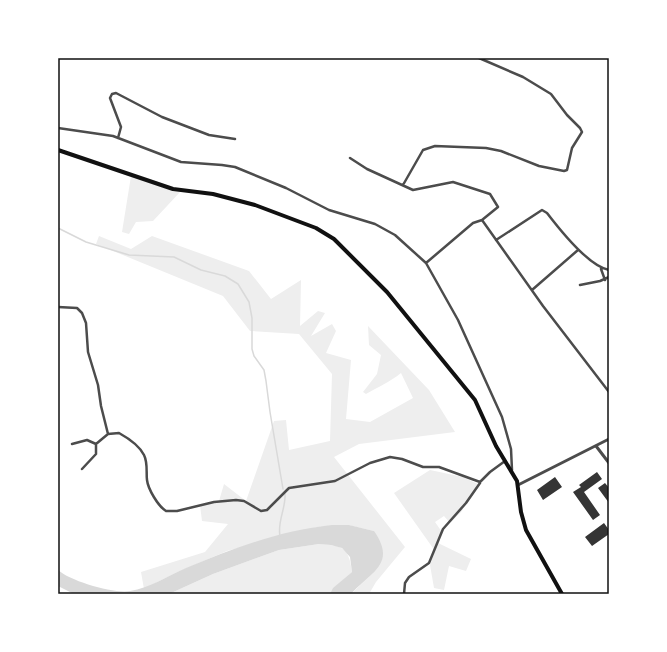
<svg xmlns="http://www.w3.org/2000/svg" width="667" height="652" font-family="Karla,sans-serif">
<rect width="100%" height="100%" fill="#fff"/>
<!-- green -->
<path fill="#eee" d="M 131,176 L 181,191 L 153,221 L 136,222 L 129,234 L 122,232 Z
M 99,236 L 131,249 L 152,236 L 249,271 L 271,299 L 301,280 L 300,326 L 318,311 L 325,313 L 311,336 L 332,324 L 336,331 L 326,353 L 351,360 L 346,419 L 370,422 L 413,398 L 401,373 C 390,382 378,387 366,394 L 363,392 L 377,374 L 381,355 L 369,345 L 368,326 L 429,390 L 455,432 L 359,444 L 334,457 L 405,547 L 376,582 L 369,594 L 351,594 L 373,573 L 374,531 L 348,525 L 317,527 L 227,551 L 173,574 L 144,589 L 141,572 L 205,552 L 228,524 L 202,521 L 200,505 L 219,501 L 224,484 L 246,501 L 274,421 L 286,420 L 289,450 L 330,441 L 332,374 L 299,334 L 250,331 L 223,296 L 96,244 Z
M 430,470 L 463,477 L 480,485 L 461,512 L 450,523 L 444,516 L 435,522 L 442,532 L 438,543 L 471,559 L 466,571 L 449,566 L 444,590 L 434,588 L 430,565 L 435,551 L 394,493 Z
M 319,544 C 343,545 349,548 352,572 L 334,588 L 330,594 L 169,594 L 213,574 L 279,550 Z"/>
<!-- water -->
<path fill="#d9d9d9" d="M 332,525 L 349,525 L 374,531 C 397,564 371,572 351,594 L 330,594 L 333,588 L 352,572 L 350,557 L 342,548 L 331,545 L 319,544 L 279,550 L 213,574 L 169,594 L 74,594 L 58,586 L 58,570 C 70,581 114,594 130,591 C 150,588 167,576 186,568 C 232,549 281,530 332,525 Z"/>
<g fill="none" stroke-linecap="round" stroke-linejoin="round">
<!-- stream -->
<path stroke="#d9d9d9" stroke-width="1.5" d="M 58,228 L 86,242 L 129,255 L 174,257 L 201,270 L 225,276 L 238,284 L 249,302 L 252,318 L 252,349 L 254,356 L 264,370 L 266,381 L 270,412 L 283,489
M 280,536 C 277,522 286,508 285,494"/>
</g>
<!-- building -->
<path fill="#353535" d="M 597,472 L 602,479 L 584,492 L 600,515 L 593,520 L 573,492 L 581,487 L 579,485 Z
M 555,477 L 562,487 L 543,500 L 537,490 Z
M 605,483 L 609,488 L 609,503 L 598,488 Z
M 604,523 L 609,530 L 609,534 L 592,546 L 585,537 Z"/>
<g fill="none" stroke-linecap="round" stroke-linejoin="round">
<!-- minor -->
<path stroke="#4c4c4c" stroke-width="2.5" d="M 58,128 L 113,136 L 181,162 L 222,165 L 235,167 L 286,188 L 329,210 L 375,224 L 395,235 L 426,263 L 458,320 L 502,417 L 511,449 L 512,470
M 118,138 L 121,127 L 110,98 L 112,94 L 116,93 L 162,117 L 209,135 L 235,139
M 350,158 L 367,169 L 413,190 L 453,182 L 490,194 L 498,207 L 482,220
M 403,185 L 423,150 L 435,146 L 486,148 L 501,151 L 539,166 L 564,171 L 567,170 L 572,148 L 582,132 L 580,128 L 567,115 L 551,94 L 523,77 L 479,58
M 496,240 L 542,210 L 547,213 C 560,230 588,266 609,270
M 426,263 L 473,223 L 482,220 L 543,306 L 609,392
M 601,269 L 605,280
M 580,285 L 600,281 L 609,277
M 532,290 L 578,250
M 58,307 L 77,308 L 82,313 L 86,323 L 88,352 L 98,385 L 101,406 L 108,434 L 119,433 C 128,438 139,445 144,455 C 148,463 146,472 147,480 C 148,489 158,506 166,511 L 177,511 L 214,502 L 236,500 L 244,501 L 261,511 L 267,510 L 289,488 L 335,481 L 370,463 L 390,457 L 402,459 L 423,467 L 439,467 L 480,482 L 490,472 L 505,461
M 72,444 L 87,440 L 96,444 L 108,434
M 82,469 L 96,454 L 96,444
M 404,594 L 405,583 L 409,577 L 429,563 L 443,529 L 466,503 L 480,483"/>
<!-- tertiary -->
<path stroke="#4c4c4c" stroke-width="3" d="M 596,446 L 609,463
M 518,485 L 609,439"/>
<!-- trunk -->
<path stroke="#111" stroke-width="4" d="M 58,150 L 173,189 L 213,194 L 255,205 L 316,228 L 334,239 L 387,292 L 475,400 L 496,446 L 517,481 L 521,512 L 526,530 L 562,594"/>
</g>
<!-- border -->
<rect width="667" height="652" fill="none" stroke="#ffffff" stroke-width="118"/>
<rect x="59" y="59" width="549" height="534" fill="none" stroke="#111" stroke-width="1.5"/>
</svg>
